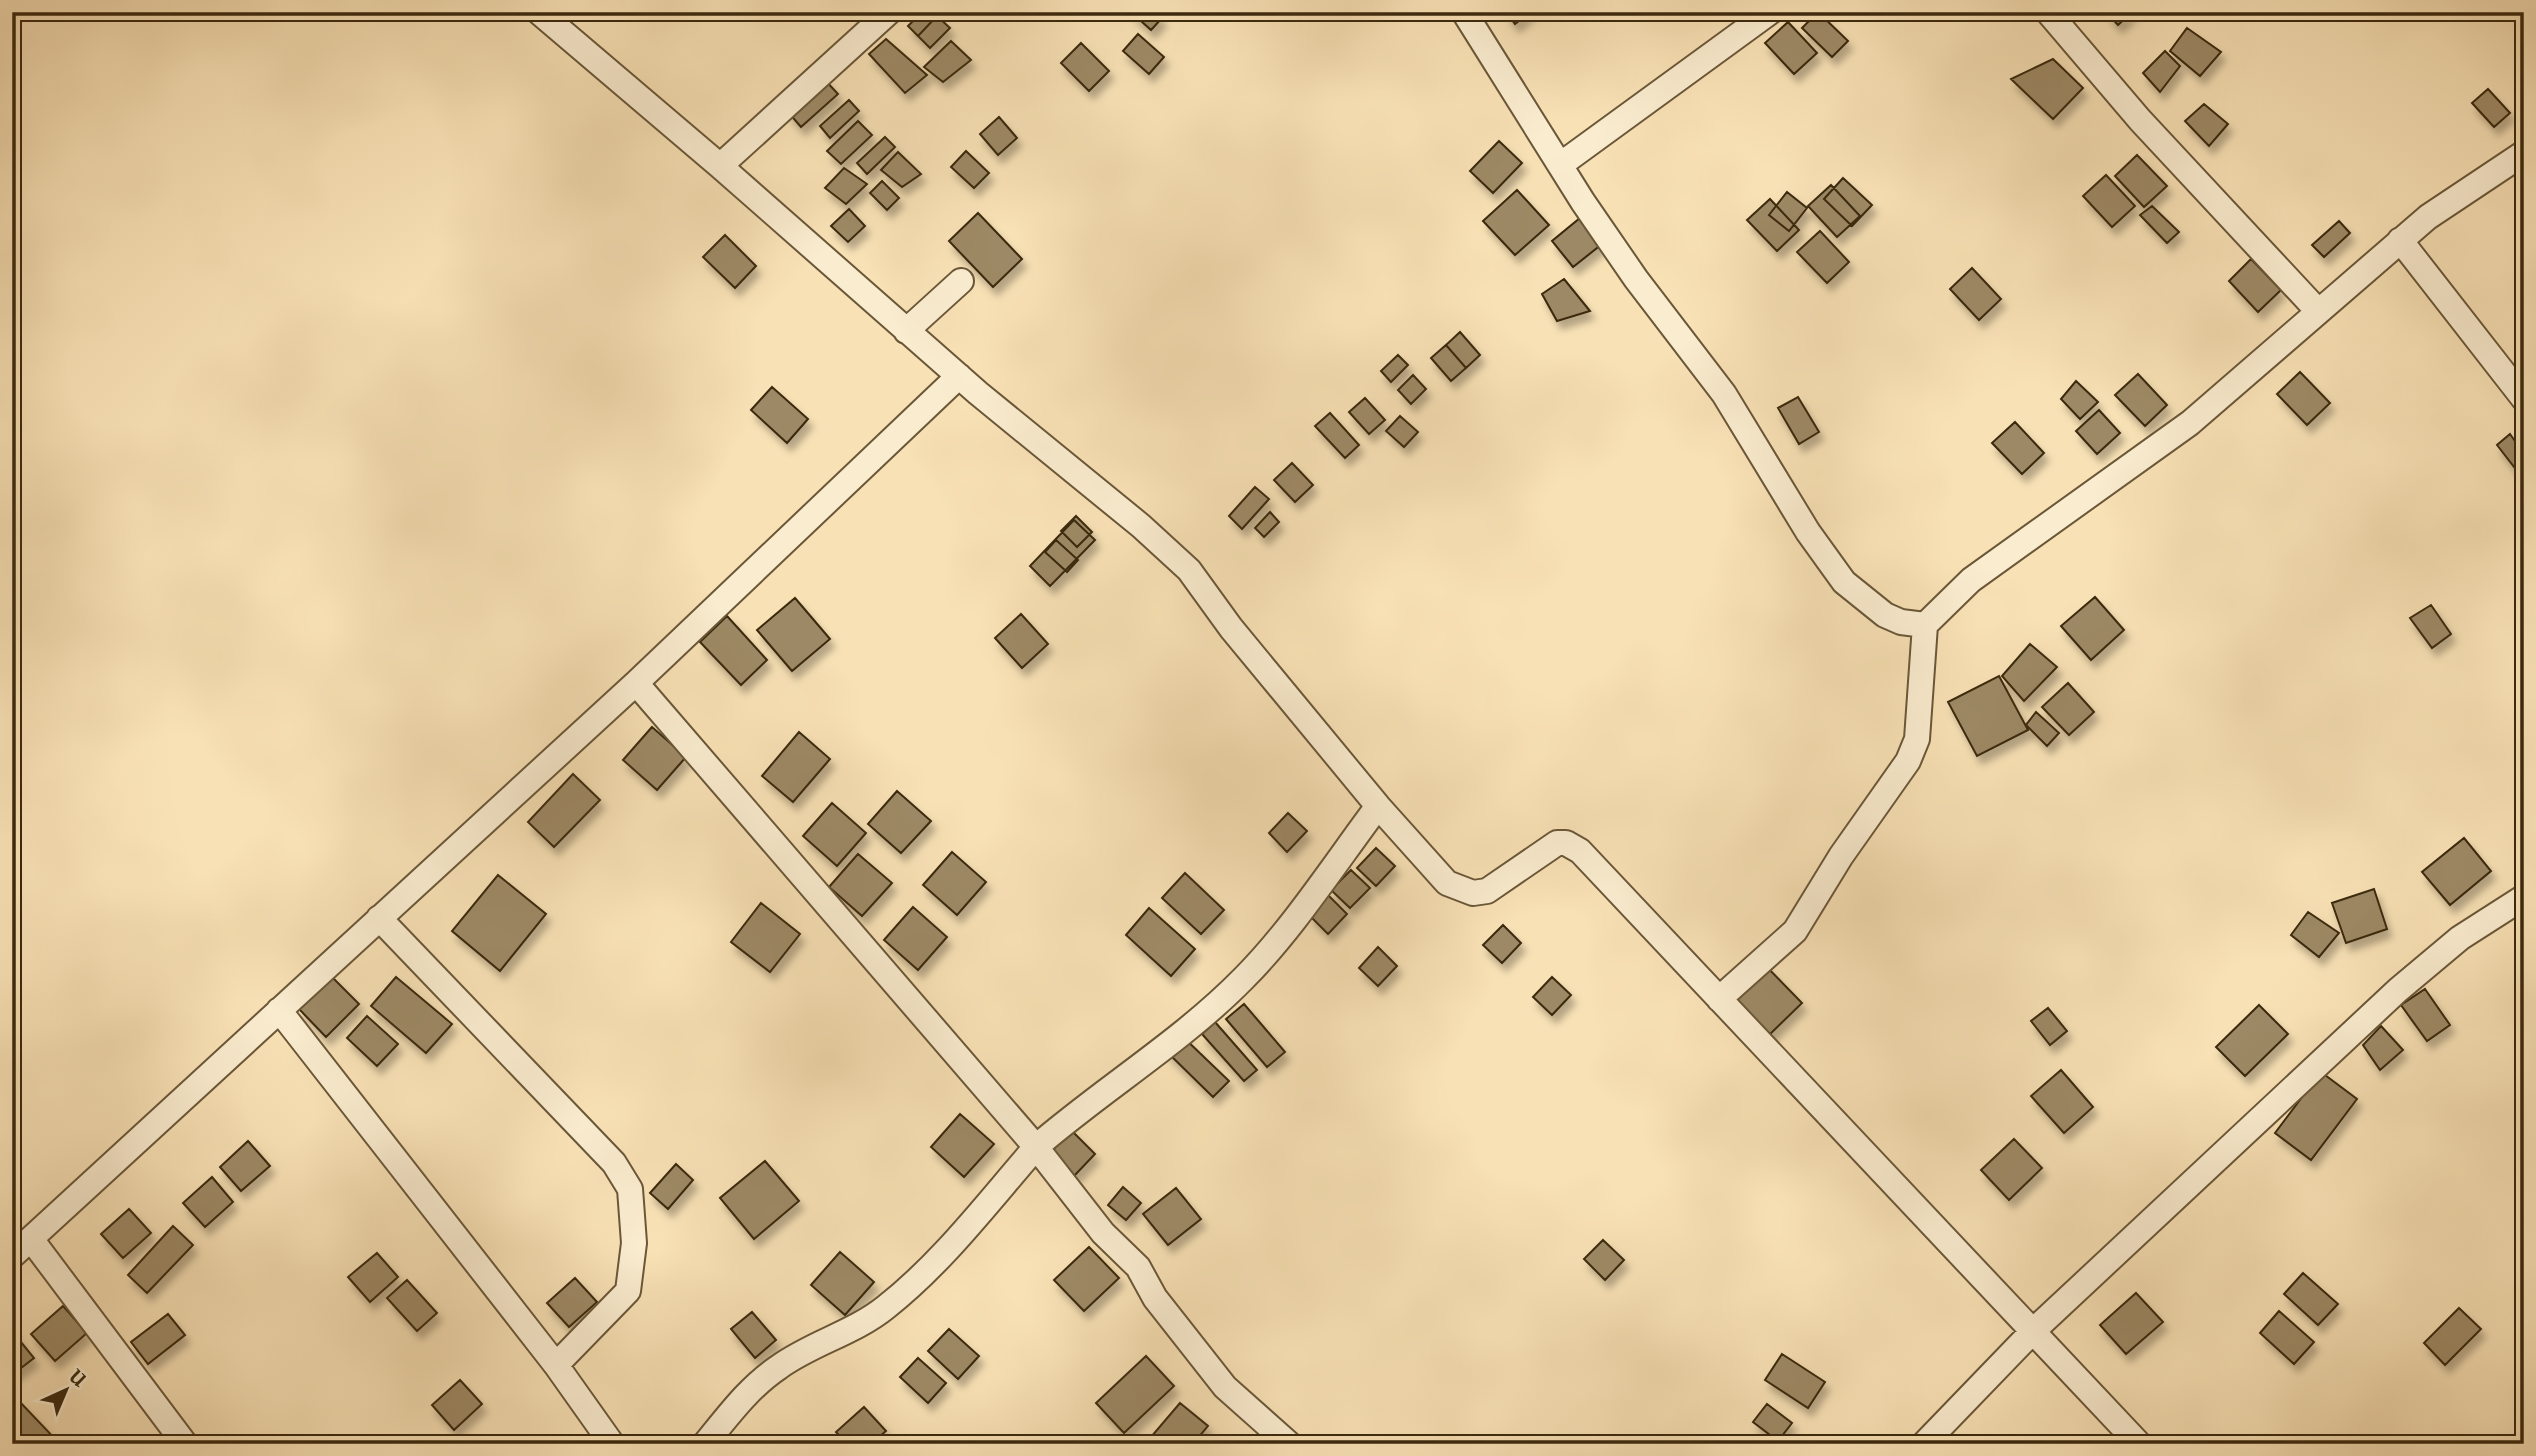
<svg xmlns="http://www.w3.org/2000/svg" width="2536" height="1456" font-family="'IM FELL French Canon',serif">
<defs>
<filter id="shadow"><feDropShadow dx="4.5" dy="8" stdDeviation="3.5" flood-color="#0004"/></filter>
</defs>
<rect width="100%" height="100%" fill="#f8e1b5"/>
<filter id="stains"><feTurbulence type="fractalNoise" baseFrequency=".00286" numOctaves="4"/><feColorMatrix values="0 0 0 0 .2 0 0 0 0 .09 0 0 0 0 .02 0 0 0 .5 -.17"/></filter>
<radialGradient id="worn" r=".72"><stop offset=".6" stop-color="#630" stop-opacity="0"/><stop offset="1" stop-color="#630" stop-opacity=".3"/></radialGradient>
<!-- building -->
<path fill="#9d8965" stroke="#3b290e" stroke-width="2" filter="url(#shadow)" d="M 922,12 L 934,12 L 937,16 L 918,36 L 908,26 Z
M 1131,12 L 1155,12 L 1162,18 L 1151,30 Z
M 1506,12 L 1530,12 L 1515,24 Z
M 1818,12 L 1848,41 L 1832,57 L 1802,28 Z
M 2106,12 L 2132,12 L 2118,25 Z
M 937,16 L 950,28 L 930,48 L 918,36 Z
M 1788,22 L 1817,53 L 1794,74 L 1765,43 Z
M 2187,28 L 2221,52 L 2200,76 L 2170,51 Z
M 1138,34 L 1164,57 L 1149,74 L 1123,51 Z
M 886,39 L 927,75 L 905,93 L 869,54 Z
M 951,41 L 971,60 L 943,82 L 924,67 Z
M 1081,43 L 1109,71 L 1089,91 L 1061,63 Z
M 2165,51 L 2180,66 L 2160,92 L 2143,73 Z
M 2053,59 L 2083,88 L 2053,119 L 2011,79 Z
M 824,79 L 838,94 L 801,127 L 788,112 Z
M 2488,89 L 2510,113 L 2494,127 L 2472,103 Z
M 849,100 L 859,111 L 830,138 L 820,126 Z
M 2204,104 L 2228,124 L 2209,146 L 2185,121 Z
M 999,117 L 1017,138 L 998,155 L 980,134 Z
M 858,121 L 872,135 L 841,164 L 827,151 Z
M 885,137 L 895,147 L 867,174 L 857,163 Z
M 1499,141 L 1522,163 L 1493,193 L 1470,171 Z
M 966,151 L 989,173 L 974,188 L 951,167 Z
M 898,152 L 921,174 L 902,187 L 881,170 Z
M 2137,155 L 2167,186 L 2144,207 L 2115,176 Z
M 844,168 L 867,184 L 846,204 L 825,188 Z
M 2106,175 L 2135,206 L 2112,227 L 2083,196 Z
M 1843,178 L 1872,205 L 1852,226 L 1824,199 Z
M 882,181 L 899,198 L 887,210 L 870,193 Z
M 1831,185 L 1860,216 L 1837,237 L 1808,206 Z
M 1517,190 L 1549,225 L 1515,255 L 1483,221 Z
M 1787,192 L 1807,208 L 1789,231 L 1769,215 Z
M 1770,199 L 1799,230 L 1777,251 L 1747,220 Z
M 2152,206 L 2179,232 L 2167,243 L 2140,215 Z
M 849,209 L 865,226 L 848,242 L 831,226 Z
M 978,213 L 1022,259 L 993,287 L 949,241 Z
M 1580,218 L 1602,244 L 1573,267 L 1552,241 Z
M 2339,221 L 2350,233 L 2324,257 L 2312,245 Z
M 1820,231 L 1849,262 L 1827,283 L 1797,252 Z
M 725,235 L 756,266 L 735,288 L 703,257 Z
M 2251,259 L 2281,290 L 2258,312 L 2229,281 Z
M 1972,268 L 2001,299 L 1979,320 L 1950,289 Z
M 1564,279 L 1590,311 L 1557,321 L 1542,294 Z
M 1460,332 L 1480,355 L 1466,368 L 1446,345 Z
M 1446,345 L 1466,368 L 1451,381 L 1431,358 Z
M 1398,355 L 1408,365 L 1391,382 L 1381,371 Z
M 2300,372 L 2330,403 L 2307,425 L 2277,394 Z
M 2138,374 L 2167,405 L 2145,426 L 2115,395 Z
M 1413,375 L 1426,389 L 1411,404 L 1398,390 Z
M 2076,381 L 2098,402 L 2080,419 L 2061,399 Z
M 772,387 L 808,419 L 787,443 L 751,410 Z
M 1798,397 L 1819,432 L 1799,444 L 1778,408 Z
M 1365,398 L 1385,420 L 1369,434 L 1349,412 Z
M 2099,410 L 2120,433 L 2097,454 L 2076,431 Z
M 1330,413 L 1359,445 L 1345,458 L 1315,426 Z
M 1400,416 L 1418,432 L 1404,447 L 1386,431 Z
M 2015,422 L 2044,453 L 2022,474 L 1992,443 Z
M 2510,434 L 2524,454 L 2524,464 L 2518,472 L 2497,445 Z
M 1292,463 L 1313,485 L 1295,502 L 1274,480 Z
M 1255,487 L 1269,499 L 1242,529 L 1229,516 Z
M 1270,512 L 1279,522 L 1264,537 L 1255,528 Z
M 1076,516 L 1092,532 L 1077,547 L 1061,531 Z
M 1074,520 L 1095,540 L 1050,586 L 1030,566 Z
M 1056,540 L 1078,560 L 1067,572 L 1045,552 Z
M 2095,597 L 2124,630 L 2091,660 L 2061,626 Z
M 795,598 L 830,639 L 792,671 L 757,630 Z
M 2431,605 L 2451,634 L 2432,648 L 2410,618 Z
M 1021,614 L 1048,644 L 1022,668 L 995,638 Z
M 727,616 L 767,660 L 741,685 L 700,642 Z
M 2030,644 L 2057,667 L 2024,701 L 2002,676 Z
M 1999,676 L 2028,730 L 1977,756 L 1948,702 Z
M 2068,683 L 2094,712 L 2069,735 L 2042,707 Z
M 2036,712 L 2059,733 L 2047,746 L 2026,725 Z
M 652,727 L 686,757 L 657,790 L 623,760 Z
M 799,732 L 830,759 L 793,802 L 762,776 Z
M 573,774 L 600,800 L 554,847 L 528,822 Z
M 897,791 L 931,821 L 901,853 L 868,824 Z
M 832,803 L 866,833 L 837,866 L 803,836 Z
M 1288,813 L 1307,831 L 1287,852 L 1269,833 Z
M 2464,838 L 2491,871 L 2450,905 L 2422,872 Z
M 1376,848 L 1395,866 L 1376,886 L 1357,868 Z
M 952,852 L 986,882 L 957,915 L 923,885 Z
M 858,854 L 892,883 L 862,916 L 829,887 Z
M 1351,870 L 1370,888 L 1350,908 L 1331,890 Z
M 1185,873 L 1224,910 L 1201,934 L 1162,898 Z
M 498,875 L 546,914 L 500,971 L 452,931 Z
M 2374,889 L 2387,929 L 2346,943 L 2332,903 Z
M 1328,895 L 1347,914 L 1328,934 L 1309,915 Z
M 761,903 L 800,934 L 770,972 L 731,942 Z
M 913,907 L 947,937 L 918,970 L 884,940 Z
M 1149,908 L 1195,949 L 1171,976 L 1126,935 Z
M 2308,912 L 2339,933 L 2319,957 L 2291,935 Z
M 1503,925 L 1521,943 L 1502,963 L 1483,945 Z
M 1378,947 L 1397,966 L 1378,986 L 1359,968 Z
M 1763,963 L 1802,1003 L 1767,1037 L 1728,996 Z
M 332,977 L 359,1004 L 326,1037 L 299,1009 Z
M 396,977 L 452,1024 L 426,1053 L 371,1006 Z
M 1552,977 L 1571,995 L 1552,1015 L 1533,997 Z
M 2425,989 L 2450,1025 L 2427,1041 L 2401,1005 Z
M 1244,1004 L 1285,1052 L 1267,1067 L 1226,1019 Z
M 2259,1005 L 2288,1034 L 2245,1076 L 2216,1047 Z
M 2048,1008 L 2067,1031 L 2050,1045 L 2031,1021 Z
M 367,1016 L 398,1044 L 377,1066 L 347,1038 Z
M 1215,1022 L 1257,1070 L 1244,1081 L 1202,1034 Z
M 2381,1026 L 2403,1050 L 2380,1070 L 2363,1045 Z
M 1181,1035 L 1229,1081 L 1213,1097 L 1166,1051 Z
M 2061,1070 L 2093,1107 L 2064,1133 L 2031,1096 Z
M 2321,1072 L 2357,1099 L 2311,1160 L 2275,1133 Z
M 960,1114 L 994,1144 L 964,1177 L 931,1147 Z
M 1071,1130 L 1095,1154 L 1074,1176 L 1050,1153 Z
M 2014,1139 L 2042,1168 L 2009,1200 L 1981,1170 Z
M 248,1141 L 270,1166 L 241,1191 L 220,1167 Z
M 765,1161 L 799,1201 L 754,1239 L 720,1198 Z
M 676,1164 L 693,1180 L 668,1209 L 650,1193 Z
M 212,1177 L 233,1202 L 205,1227 L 183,1203 Z
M 1123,1187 L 1141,1203 L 1126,1220 L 1108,1205 Z
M 1176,1188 L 1201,1219 L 1168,1245 L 1143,1214 Z
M 129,1209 L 151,1233 L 123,1258 L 101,1234 Z
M 173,1226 L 193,1245 L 147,1293 L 128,1275 Z
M 1603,1240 L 1624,1260 L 1605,1280 L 1584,1259 Z
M 1089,1247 L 1119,1278 L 1084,1311 L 1054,1280 Z
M 840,1252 L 874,1282 L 845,1315 L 811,1285 Z
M 377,1253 L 398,1277 L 370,1302 L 348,1277 Z
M 2303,1273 L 2338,1304 L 2318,1325 L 2284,1294 Z
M 575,1278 L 597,1302 L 569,1327 L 547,1303 Z
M 407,1280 L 437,1313 L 417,1331 L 387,1298 Z
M 2136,1293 L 2163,1322 L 2126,1354 L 2100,1325 Z
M 63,1306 L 87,1333 L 55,1361 L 31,1334 Z
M 2459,1308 L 2481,1329 L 2445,1365 L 2424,1343 Z
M 2279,1311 L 2314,1342 L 2294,1364 L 2260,1333 Z
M 752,1312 L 776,1340 L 755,1358 L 731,1329 Z
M 168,1314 L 185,1335 L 148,1364 L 131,1342 Z
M 949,1329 L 979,1356 L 958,1379 L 928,1351 Z
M 12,1331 L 34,1358 L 12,1375 Z
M 1782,1354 L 1825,1382 L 1808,1408 L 1765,1380 Z
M 1146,1356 L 1174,1386 L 1124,1433 L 1096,1403 Z
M 918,1358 L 946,1383 L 928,1403 L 900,1377 Z
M 460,1380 L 482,1404 L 454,1430 L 432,1405 Z
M 19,1401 L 59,1443 L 12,1444 L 12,1407 Z
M 1180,1403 L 1208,1426 L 1193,1444 L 1145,1444 Z
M 1767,1404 L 1792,1423 L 1778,1441 L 1753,1422 Z
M 864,1407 L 886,1431 L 871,1444 L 847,1444 L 836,1432 Z"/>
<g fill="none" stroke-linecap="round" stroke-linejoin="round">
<defs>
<path id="street" d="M 539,12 L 720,166 L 978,393 L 1141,526 L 1189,570 L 1231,628 L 1378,806 L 1447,883 L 1473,893 L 1487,891 L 1557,843 L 1566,843 L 1580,851 L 2139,1444
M 1464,12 L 1583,202 L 1636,279 L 1724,394 L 1808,532 L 1844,582 L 1885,615 L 1901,622 L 1925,625 L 1971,580 L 2190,423 L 2428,217 L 2524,153
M 2048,12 L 2140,120 L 2317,310
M 1560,165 L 1770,12
M 720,166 L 889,12
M 2400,240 L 2524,399
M 906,331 L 961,281
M 636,683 L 1036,1147 C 988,1202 943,1262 886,1307 C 854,1333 812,1343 779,1367 C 749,1387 728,1416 705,1444
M 379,918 L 614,1163 L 630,1189 L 634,1243 L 628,1291 L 556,1365
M 1719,999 L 1795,931 L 1841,856 L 1908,761 L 1917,739 L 1925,625
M 279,1010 L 556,1365 L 612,1444
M 31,1239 L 185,1444
M 12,1256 L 636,683 L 959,376
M 1289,1444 L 1225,1387 L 1155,1298 L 1138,1267 L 1103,1233 L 1036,1147 C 1103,1089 1181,1042 1243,979 C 1292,930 1336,862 1378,806
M 1924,1444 L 2032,1332 L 2398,990 L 2460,938 L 2524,897"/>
</defs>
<!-- street casing -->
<use href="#street" stroke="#6a5738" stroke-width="28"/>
<!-- street -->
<use href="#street" stroke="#faeccf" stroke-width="24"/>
</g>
<!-- margin -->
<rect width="2536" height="1456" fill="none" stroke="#f8e1b5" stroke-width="42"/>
<rect x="14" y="14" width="2508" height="1428" fill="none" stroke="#3b290e" stroke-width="3.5"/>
<rect x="21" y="21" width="2494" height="1414" fill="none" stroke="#3b290e" stroke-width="2"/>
<!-- north arrow -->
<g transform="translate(66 1390) rotate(44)" stroke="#faeccf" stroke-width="5" paint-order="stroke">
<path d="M0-5L12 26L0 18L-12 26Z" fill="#3b290e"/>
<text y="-10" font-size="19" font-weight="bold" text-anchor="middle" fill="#3b290e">U</text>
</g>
<rect width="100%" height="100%" filter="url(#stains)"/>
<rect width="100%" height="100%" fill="url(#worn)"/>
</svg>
